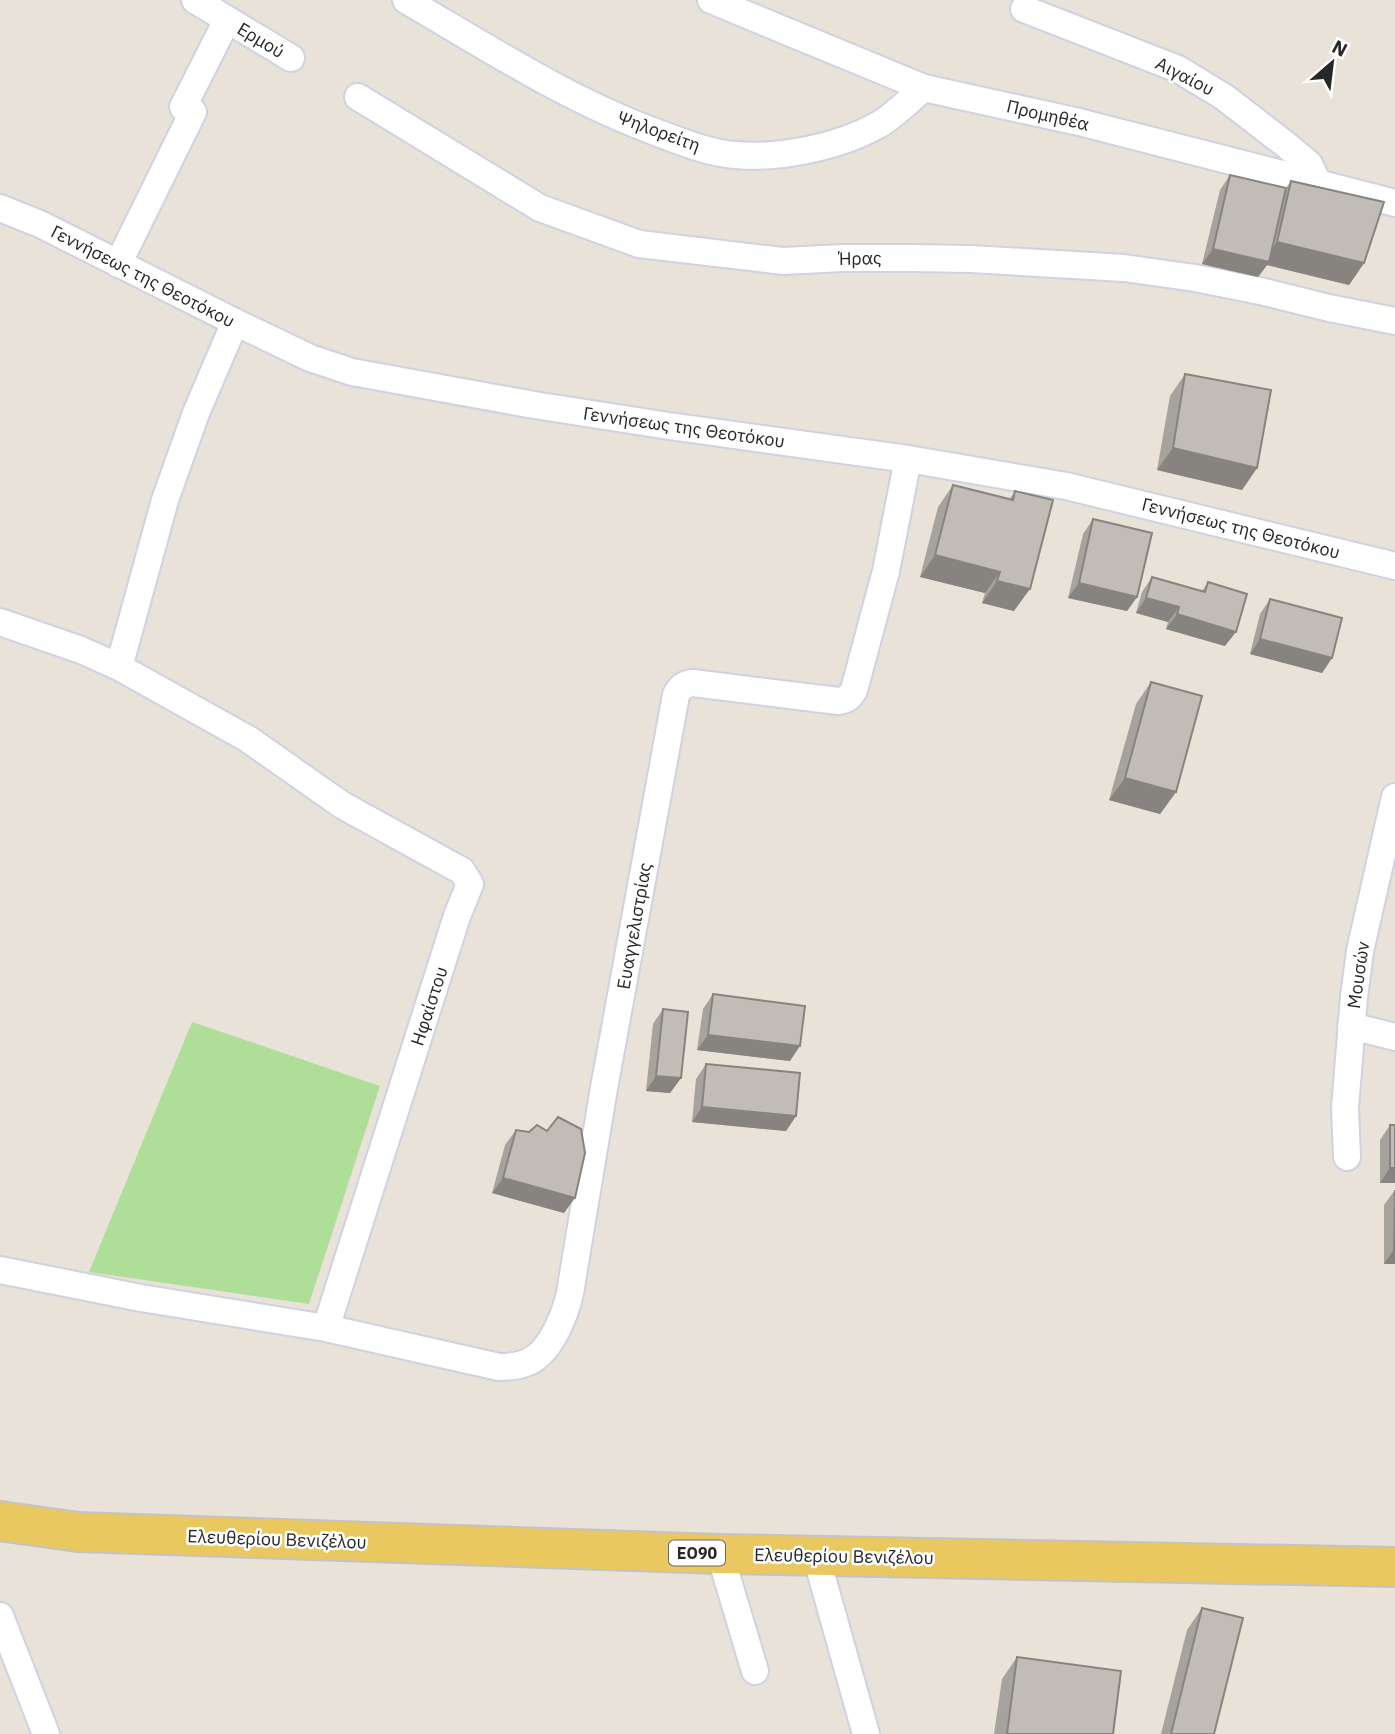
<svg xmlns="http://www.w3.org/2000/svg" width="1395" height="1734" font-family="'IBM Plex Sans',sans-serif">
<rect width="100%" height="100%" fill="#e9e2d9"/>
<!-- green -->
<path fill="#afde98" d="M 192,1022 L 380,1086 L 309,1304 L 89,1272 Z"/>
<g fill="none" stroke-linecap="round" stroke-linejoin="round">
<defs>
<path id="minor" d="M 195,0 L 291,58
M 406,0 C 488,48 568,100 658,133 C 682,142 709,153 735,155 C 779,159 839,147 878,125 C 893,117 910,99 924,88
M 711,0 L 924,88 L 1079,122 L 1395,203
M 1024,9 L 1178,69 L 1224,97 L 1285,144 L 1309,164 L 1318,183
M 358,97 L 540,208 L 639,244 L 783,261 L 843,258 L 909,258 L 971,259 L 1124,268 L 1195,278 L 1260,291 L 1329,308 L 1395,321
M 0,208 L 40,224 L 235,322 L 310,358 L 352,372 L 534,405 L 669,426 L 908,459 L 1066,486 L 1395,566
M 118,264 L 193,112 L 183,107 L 227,20
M 0,622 L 81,650 L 119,667 L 248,739 L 342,805 L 462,871 L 470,884 L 457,916 L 326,1328
M 119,667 L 165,500 L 196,413 L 235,322
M 1351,1026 L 1395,1037
M 1347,1157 L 1345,1108 L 1354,997 L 1360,951 L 1395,797
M 0,1270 L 141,1298 L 326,1328 L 499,1367 C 511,1367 522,1366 532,1360 C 552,1348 565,1315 570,1293 L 604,1088 L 676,695 C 680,687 684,684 693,683 L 838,701 C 847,700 850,697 854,690 L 886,571 L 908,459
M 720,1554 L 755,1671
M 816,1556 L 866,1734
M 0,1616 L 46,1734"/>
<path id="primary" d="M 0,1521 L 78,1532 L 720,1554 L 1395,1567"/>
</defs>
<!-- minor casing -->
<use href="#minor" stroke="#cfd2e0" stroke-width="30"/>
<!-- primary casing -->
<use href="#primary" stroke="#c3c3c3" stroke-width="42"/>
<!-- minor -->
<use href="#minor" stroke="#fff" stroke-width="26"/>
<!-- primary -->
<use href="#primary" stroke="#e9c85f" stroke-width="38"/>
</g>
<!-- wall -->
<path fill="#a6a29d" d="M 1230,175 L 1286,188 L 1291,181 L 1364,263 L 1349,285 L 1267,265 L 1258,277 L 1202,264 L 1220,190 Z
M 1185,374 L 1257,468 L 1242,490 L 1157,470 L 1170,396 Z
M 953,485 L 1009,500 L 1015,491 L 1014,611 L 982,603 L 985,593 L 920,577 L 938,507 Z
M 1093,519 L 1137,597 L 1127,611 L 1068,598 L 1083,534 Z
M 1152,577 L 1202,591 L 1208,582 L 1225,646 L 1166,629 L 1168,622 L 1136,613 L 1142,592 Z
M 1270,599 L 1332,658 L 1322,673 L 1250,654 L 1260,614 Z
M 1151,682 L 1176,792 L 1160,814 L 1109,800 L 1136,704 Z
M 713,994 L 790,1061 L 697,1050 L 703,1009 Z
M 663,1009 L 681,1078 L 670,1093 L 646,1091 L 653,1024 Z
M 706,1064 L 796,1116 L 786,1131 L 692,1122 L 696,1079 Z
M 1390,1125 L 1395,1125 L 1395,1183 L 1380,1183 L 1380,1140 Z
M 516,1130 L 529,1132 L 564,1213 L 492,1193 L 505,1145 Z
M 1395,1190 L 1395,1264 L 1384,1264 L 1384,1205 Z
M 1202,1608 L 1214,1734 L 1161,1734 L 1187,1630 Z
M 1017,1657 L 1113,1734 L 994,1734 L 1002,1679 Z"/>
<!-- shaded-wall -->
<path fill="#87847f" d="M 1277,242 L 1364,263 L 1349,285 L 1267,265 L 1258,277 L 1202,264 L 1213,249 L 1263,261 Z
M 1173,448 L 1257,468 L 1242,490 L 1157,470 Z
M 935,555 L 1000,572 L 985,593 L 920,577 Z
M 997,581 L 1030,589 L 1014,611 L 982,603 Z
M 1079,583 L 1137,597 L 1127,611 L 1068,598 Z
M 1146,598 L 1179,607 L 1168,622 L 1136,613 Z
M 1177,614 L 1236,632 L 1225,646 L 1166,629 Z
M 1260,639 L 1332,658 L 1322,673 L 1250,654 Z
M 1125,778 L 1176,792 L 1160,814 L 1109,800 Z
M 708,1035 L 800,1046 L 790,1061 L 697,1050 Z
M 656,1076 L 681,1078 L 670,1093 L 646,1091 Z
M 702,1107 L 796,1116 L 786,1131 L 692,1122 Z
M 1390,1168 L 1395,1168 L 1395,1183 L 1380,1183 Z
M 503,1178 L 575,1198 L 564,1213 L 492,1193 Z
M 1394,1249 L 1395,1249 L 1395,1264 L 1384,1264 Z"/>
<!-- building -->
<path fill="#c1bcb6" stroke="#87847f" stroke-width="2" d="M 1230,175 L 1286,188 L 1269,262 L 1213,249 Z
M 1291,181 L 1384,202 L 1364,263 L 1277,242 Z
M 1185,374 L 1271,390 L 1257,468 L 1173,448 Z
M 953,485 L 1013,500 L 1015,491 L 1053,500 L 1030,589 L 997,581 L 1000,572 L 935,555 Z
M 1093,519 L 1152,533 L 1137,597 L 1079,583 Z
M 1152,577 L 1205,592 L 1208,582 L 1247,594 L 1236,632 L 1177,614 L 1179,607 L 1146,598 Z
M 1270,599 L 1342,618 L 1332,658 L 1260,639 Z
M 1151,682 L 1202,696 L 1176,792 L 1125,778 Z
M 713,994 L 805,1006 L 800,1046 L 708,1035 Z
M 663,1009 L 688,1012 L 681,1078 L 656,1076 Z
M 706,1064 L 800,1073 L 796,1116 L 702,1107 Z
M 558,1117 L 581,1129 L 585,1153 L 575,1198 L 503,1178 L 516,1130 L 529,1132 L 537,1125 L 547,1131 Z
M 1390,1125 L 1395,1125 L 1395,1168 L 1390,1168 Z
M 1395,1190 L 1395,1249 L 1394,1249 Z
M 1202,1608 L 1243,1618 L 1214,1734 L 1171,1734 Z
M 1017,1657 L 1121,1671 L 1113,1734 L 1007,1734 Z"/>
<g text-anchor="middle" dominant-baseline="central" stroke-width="5" stroke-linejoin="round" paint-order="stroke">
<!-- shield labels -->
<rect fill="#fff" stroke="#686868" stroke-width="2" x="669" y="1540.5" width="56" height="25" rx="5"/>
<g font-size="16" font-weight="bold" fill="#272727">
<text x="697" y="1553">ΕΟ90</text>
</g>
<!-- street labels -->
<g font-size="18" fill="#272727" stroke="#fff">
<text transform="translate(261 40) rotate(31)">Ερμού</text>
<text transform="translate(1185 76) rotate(27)">Αιγαίου</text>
<text transform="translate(1048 115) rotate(13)">Προμηθέα</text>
<text transform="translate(659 131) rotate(20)">Ψηλορείτη</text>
<text transform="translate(860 258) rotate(-1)">Ήρας</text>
<text transform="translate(143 276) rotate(27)">Γεννήσεως της Θεοτόκου</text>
<text transform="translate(684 427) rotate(8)">Γεννήσεως της Θεοτόκου</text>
<text transform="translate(1241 528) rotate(14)">Γεννήσεως της Θεοτόκου</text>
<text transform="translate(634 926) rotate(-80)">Ευαγγελιστρίας</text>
<text transform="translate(1358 975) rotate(-82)">Μουσών</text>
<text transform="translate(429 1006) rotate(-72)">Ηφαίστου</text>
<text transform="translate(277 1539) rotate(2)">Ελευθερίου Βενιζέλου</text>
<text transform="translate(844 1556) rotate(1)">Ελευθερίου Βενιζέλου</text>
</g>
</g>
<!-- north arrow -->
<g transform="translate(1332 63) rotate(28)" stroke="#ffffff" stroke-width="5" paint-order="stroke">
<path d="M0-5L12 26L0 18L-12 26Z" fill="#272727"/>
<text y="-10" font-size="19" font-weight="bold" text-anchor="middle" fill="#272727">N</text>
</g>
</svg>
